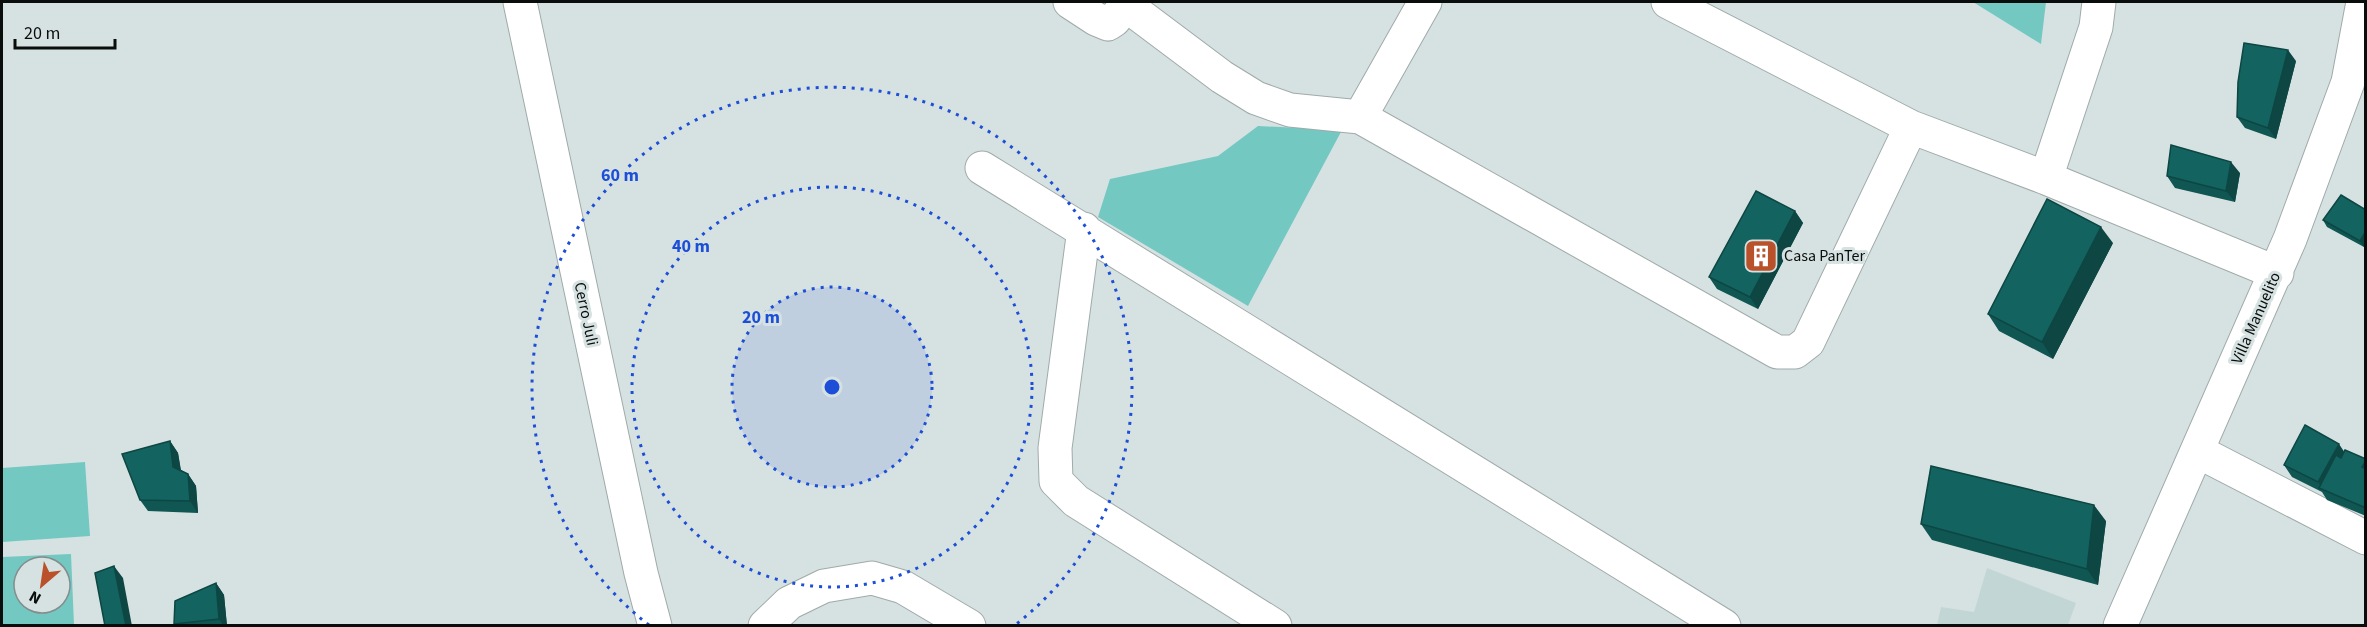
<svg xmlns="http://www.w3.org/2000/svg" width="2367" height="627" font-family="'Source Sans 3',sans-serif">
<rect width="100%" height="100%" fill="#d6e2e1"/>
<!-- built -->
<path fill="#c2d7d5" d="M 1987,568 L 2076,603 L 2068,625 L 1937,625 L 1941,607 L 1974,612 Z"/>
<!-- green -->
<path fill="#73c8c2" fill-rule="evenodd" d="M 1973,2 L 2046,2 L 2041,44 Z
M 1258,126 L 1342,130 L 1248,306 L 1098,217 L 1110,179 L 1218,156 Z
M 85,462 L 90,536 L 2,542 L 2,468 Z
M 71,554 L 74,625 L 2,625 L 2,557 ZM 24,567 L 60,567 L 60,603 L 24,603 Z"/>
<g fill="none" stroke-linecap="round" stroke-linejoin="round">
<defs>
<path id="street" d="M 1070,2 L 1096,19 L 1108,24 L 1114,20 L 1126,5 L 1126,2
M 1668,2 L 1911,127 L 2046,178 L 2277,273
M 1126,5 L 1222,77 L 1256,98 L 1290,110 L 1360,117 L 1777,352 L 1795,352 L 1808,342 L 1911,127
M 1360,117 L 1425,2
M 982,168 L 1724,626
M 2046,178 L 2096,27 L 2099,2
M 1084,229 L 1055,448 L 1056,481 L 1076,501 L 1275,626
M 2197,451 L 2366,538
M 2120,626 L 2290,239 L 2348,82 L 2363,2"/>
<path id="secondary" d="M 520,2 L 641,573 L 655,626
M 765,626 L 789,603 L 824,586 L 872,578 L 903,587 L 969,626"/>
</defs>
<!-- street casing -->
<use href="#street" stroke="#9faaa9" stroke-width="35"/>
<!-- secondary casing -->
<use href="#secondary" stroke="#9faaa9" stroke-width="35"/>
<!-- street -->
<use href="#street" stroke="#fff" stroke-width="33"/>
<!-- secondary -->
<use href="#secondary" stroke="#fff" stroke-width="33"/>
</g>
<!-- wall -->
<path fill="#105653" d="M 2296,61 L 2276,139 L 2245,128 L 2237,117 Z
M 2240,173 L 2235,202 L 2175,188 L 2167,176 Z
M 2366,210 L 2366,245 L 2364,247 L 2327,227 L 2323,220 Z
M 1795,211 L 1803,223 L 1758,309 L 1717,289 L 1709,277 Z
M 2113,243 L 2053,359 L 1999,331 L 1988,314 Z
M 170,441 L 178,453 L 181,470 L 188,474 L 196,486 L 198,513 L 148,511 L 140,500 Z
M 2344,452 L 2366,459 L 2366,516 L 2327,500 L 2322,492 L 2292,477 L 2284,465 Z
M 2106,521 L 2098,585 L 1932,540 L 1921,524 Z
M 216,583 L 224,595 L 227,626 L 175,626 L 174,624 Z"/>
<!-- shaded-wall -->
<path fill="#0d4643" d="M 2288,50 L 2296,61 L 2276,139 L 2268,128 Z
M 2231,162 L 2240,173 L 2235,202 L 2226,191 Z
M 1795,211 L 1803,223 L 1758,309 L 1750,297 Z
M 2101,227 L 2113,243 L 2053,359 L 2042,342 Z
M 2366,231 L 2366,245 L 2364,247 L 2360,241 Z
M 170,441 L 178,453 L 182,479 L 173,467 Z
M 2339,444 L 2347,456 L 2323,489 L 2318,482 Z
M 188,474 L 196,486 L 198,513 L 190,501 Z
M 2094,505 L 2106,521 L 2098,585 L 2087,569 Z
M 114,566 L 123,578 L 132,626 L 126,626 Z
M 216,583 L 224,595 L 227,626 L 224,626 L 219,619 Z"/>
<!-- building -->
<path fill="#136460" stroke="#0d4643" stroke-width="1.5" d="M 2244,43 L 2288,50 L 2268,128 L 2237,117 L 2238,82 Z
M 2171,145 L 2231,162 L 2226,191 L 2167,176 Z
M 1756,191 L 1795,211 L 1750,297 L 1709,277 Z
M 2341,195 L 2366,210 L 2366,231 L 2360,241 L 2323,220 Z
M 2047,199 L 2101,227 L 2042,342 L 1988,314 Z
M 2305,425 L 2339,444 L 2318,482 L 2284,465 Z
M 170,441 L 173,467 L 188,474 L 190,501 L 140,500 L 122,454 Z
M 2345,450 L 2366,459 L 2366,461 L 2362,467 L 2366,469 L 2366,508 L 2319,488 L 2336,455 L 2341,458 Z
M 1931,466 L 2094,505 L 2087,569 L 1921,524 Z
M 114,566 L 126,626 L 105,626 L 95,573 Z
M 216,583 L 219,619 L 174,624 L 175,601 Z"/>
<!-- distance rings -->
<circle cx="832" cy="387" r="100" fill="#1d4ed8" fill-opacity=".12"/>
<g fill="none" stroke="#1d4ed8" stroke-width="3" stroke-dasharray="3 6">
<circle cx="832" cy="387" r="100"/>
<circle cx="832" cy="387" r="200"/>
<path d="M649 625A300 300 0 1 1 1015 625"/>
</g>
<!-- icons -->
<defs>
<symbol id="building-square" viewBox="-11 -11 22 22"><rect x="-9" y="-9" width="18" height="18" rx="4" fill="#b9512b" stroke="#d6e2e1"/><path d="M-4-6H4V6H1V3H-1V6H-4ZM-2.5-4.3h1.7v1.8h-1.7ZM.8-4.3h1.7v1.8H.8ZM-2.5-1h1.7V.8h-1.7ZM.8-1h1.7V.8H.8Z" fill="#fff"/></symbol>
</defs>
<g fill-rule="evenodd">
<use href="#building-square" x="1742" y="237" width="38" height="38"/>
</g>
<g text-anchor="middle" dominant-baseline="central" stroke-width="6" stroke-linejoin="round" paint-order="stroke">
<!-- poi labels -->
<g font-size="16" fill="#090d0c" stroke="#d6e2e1" text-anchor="start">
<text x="1784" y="256">Casa PanTer</text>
</g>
<!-- street labels -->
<g font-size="16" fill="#090d0c" stroke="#d6e2e1">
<text transform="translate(586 314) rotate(78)">Cerro Juli</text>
<text transform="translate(2256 318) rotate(-66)">Villa Manuelito</text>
</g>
</g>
<circle cx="832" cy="387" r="9" fill="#1d4ed8" stroke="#d6e2e1" stroke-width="3"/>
<g font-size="18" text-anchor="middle" font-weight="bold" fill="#1d4ed8" stroke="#d6e2e1" stroke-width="6" stroke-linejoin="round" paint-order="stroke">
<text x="620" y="181">60 m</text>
<text x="691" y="252">40 m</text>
<text x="761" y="323">20 m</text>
</g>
<!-- border -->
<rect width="2367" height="627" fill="none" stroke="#090d0c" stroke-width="6"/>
<!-- north arrow -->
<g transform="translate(42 585) rotate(209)"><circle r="28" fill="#d6e2e1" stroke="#848d8c" stroke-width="1.5"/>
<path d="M0-4.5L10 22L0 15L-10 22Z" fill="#b9512b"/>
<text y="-9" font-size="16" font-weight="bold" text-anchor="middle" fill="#090d0c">N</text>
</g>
<!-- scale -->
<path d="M15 39v9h100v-9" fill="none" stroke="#090d0c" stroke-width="3"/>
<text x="24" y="39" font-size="18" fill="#090d0c" stroke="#d6e2e1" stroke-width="4.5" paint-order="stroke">20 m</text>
</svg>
